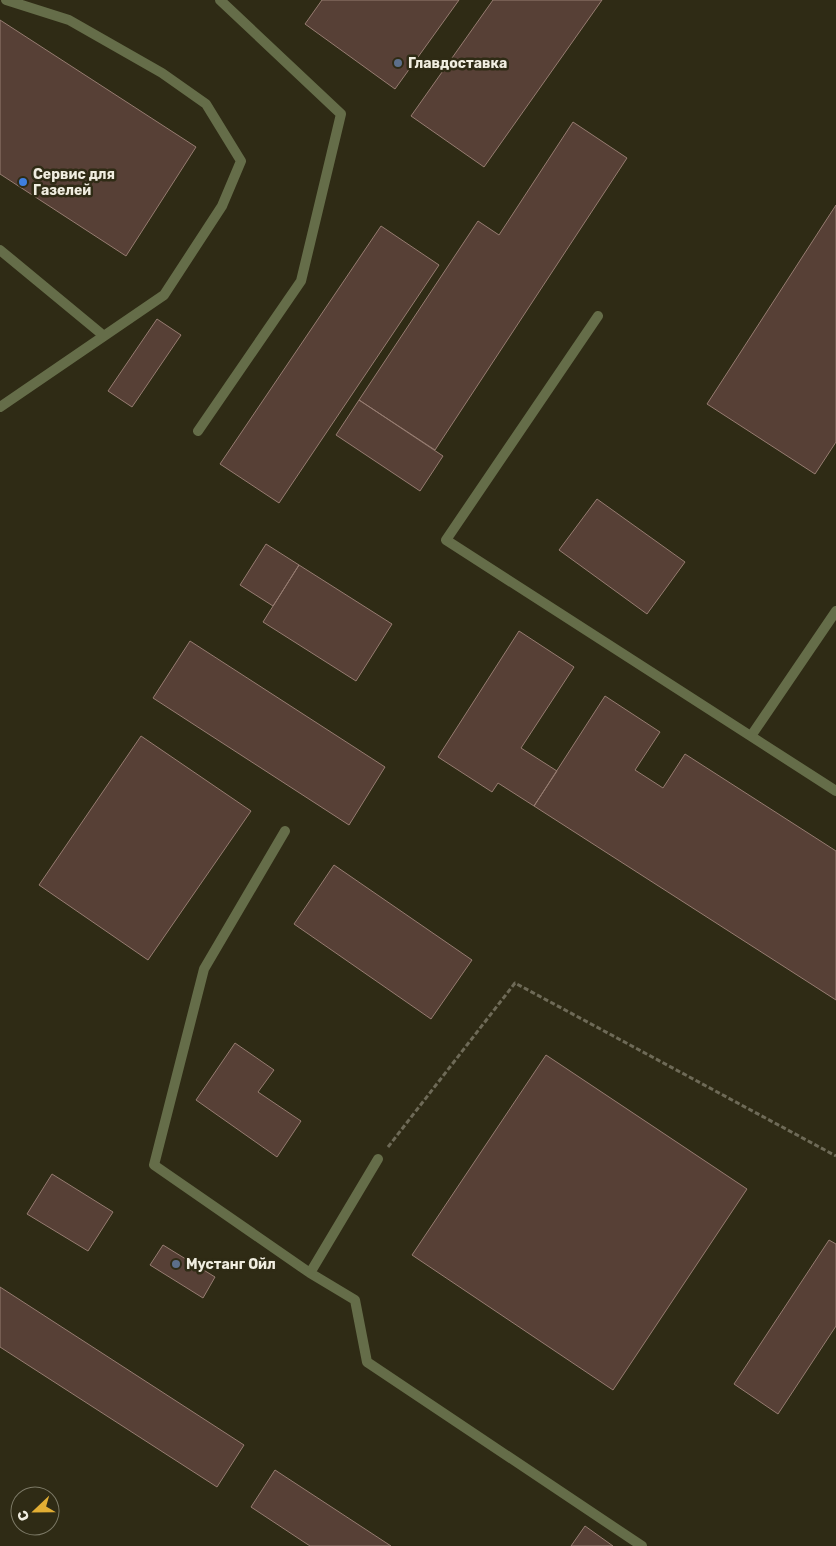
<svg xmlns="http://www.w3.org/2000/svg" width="836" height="1546" font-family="Rubik,sans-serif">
<rect width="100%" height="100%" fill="#2f2b15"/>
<!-- building -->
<path fill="#574036" stroke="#967c71" d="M 322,0 L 459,0 L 395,89 L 305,24 Z
M 493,0 L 602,0 L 484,167 L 411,116 Z
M 0,20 L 196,147 L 126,256 L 0,174 Z
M 573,122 L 627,158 L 435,450 L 359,400 L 478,221 L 499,235 Z
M 836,205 L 836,442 L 815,474 L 707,404 Z
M 381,226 L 439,265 L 279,503 L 220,464 Z
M 157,319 L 181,335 L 132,407 L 108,391 Z
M 359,400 L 443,456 L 420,491 L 336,435 Z
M 597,499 L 685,562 L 647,614 L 559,550 Z
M 266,544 L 299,565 L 273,606 L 240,585 Z
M 299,565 L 392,624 L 356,681 L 263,622 Z
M 519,631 L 574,667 L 521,748 L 557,771 L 534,806 L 498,783 L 492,792 L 438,757 Z
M 190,641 L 385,767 L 349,825 L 153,698 Z
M 605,696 L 660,732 L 635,770 L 663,788 L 685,754 L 836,851 L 836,1000 L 534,806 Z
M 141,736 L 251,811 L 148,960 L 39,885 Z
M 334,865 L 472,960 L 431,1019 L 294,924 Z
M 235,1043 L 274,1070 L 258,1092 L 301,1121 L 277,1157 L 196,1100 Z
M 546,1055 L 747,1189 L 613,1390 L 412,1255 Z
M 52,1174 L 113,1212 L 88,1251 L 27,1214 Z
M 829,1240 L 836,1244 L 836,1326 L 778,1414 L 734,1384 Z
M 163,1245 L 215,1277 L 203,1298 L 150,1265 Z
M 0,1287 L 244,1445 L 217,1487 L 0,1347 Z
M 275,1470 L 391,1546 L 310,1546 L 251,1507 Z
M 585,1526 L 613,1546 L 571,1546 Z"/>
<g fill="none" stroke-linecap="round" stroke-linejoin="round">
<!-- path -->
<path stroke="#6e6a57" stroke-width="3" stroke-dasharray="5 2.5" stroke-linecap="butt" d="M 388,1147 L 515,983 L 836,1156"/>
<!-- lane -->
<path stroke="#656d49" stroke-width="10" d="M 6,0 L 69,20 L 162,73 L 206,104 L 241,161 L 222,206 L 164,295 L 104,336
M 0,250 L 104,336 L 0,407
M 598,316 L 446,540 L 836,791
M 198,431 L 301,281 L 341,114 L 220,0
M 751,736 L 836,611
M 285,831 L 204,969 L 154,1165 L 310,1273
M 378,1159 L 310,1273 L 355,1300 L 367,1362 L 642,1546"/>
</g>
<!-- markers -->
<g fill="#5c6f8a" stroke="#2f2b15" stroke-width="2">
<circle cx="398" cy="63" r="5"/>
<circle cx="176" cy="1264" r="5"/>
</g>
<circle fill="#3f7fe0" stroke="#2f2b15" stroke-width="2" cx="23" cy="182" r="5"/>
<g text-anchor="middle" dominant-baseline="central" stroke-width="5" stroke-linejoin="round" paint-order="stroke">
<!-- poi labels -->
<g font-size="14" font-weight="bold" fill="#f0ede0" stroke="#2f2b15" text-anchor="start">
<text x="408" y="63">Главдоставка</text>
<text x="33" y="174">Сервис для<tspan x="33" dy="16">Газелей</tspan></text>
<text x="186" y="1264">Мустанг Ойл</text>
</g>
</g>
<!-- north arrow -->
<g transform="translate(35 1511) rotate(248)"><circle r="24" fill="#2f2b15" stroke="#7c7966"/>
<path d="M0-4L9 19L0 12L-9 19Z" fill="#e2ae34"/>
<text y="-8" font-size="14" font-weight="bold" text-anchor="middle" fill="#f0ede0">С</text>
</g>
</svg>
